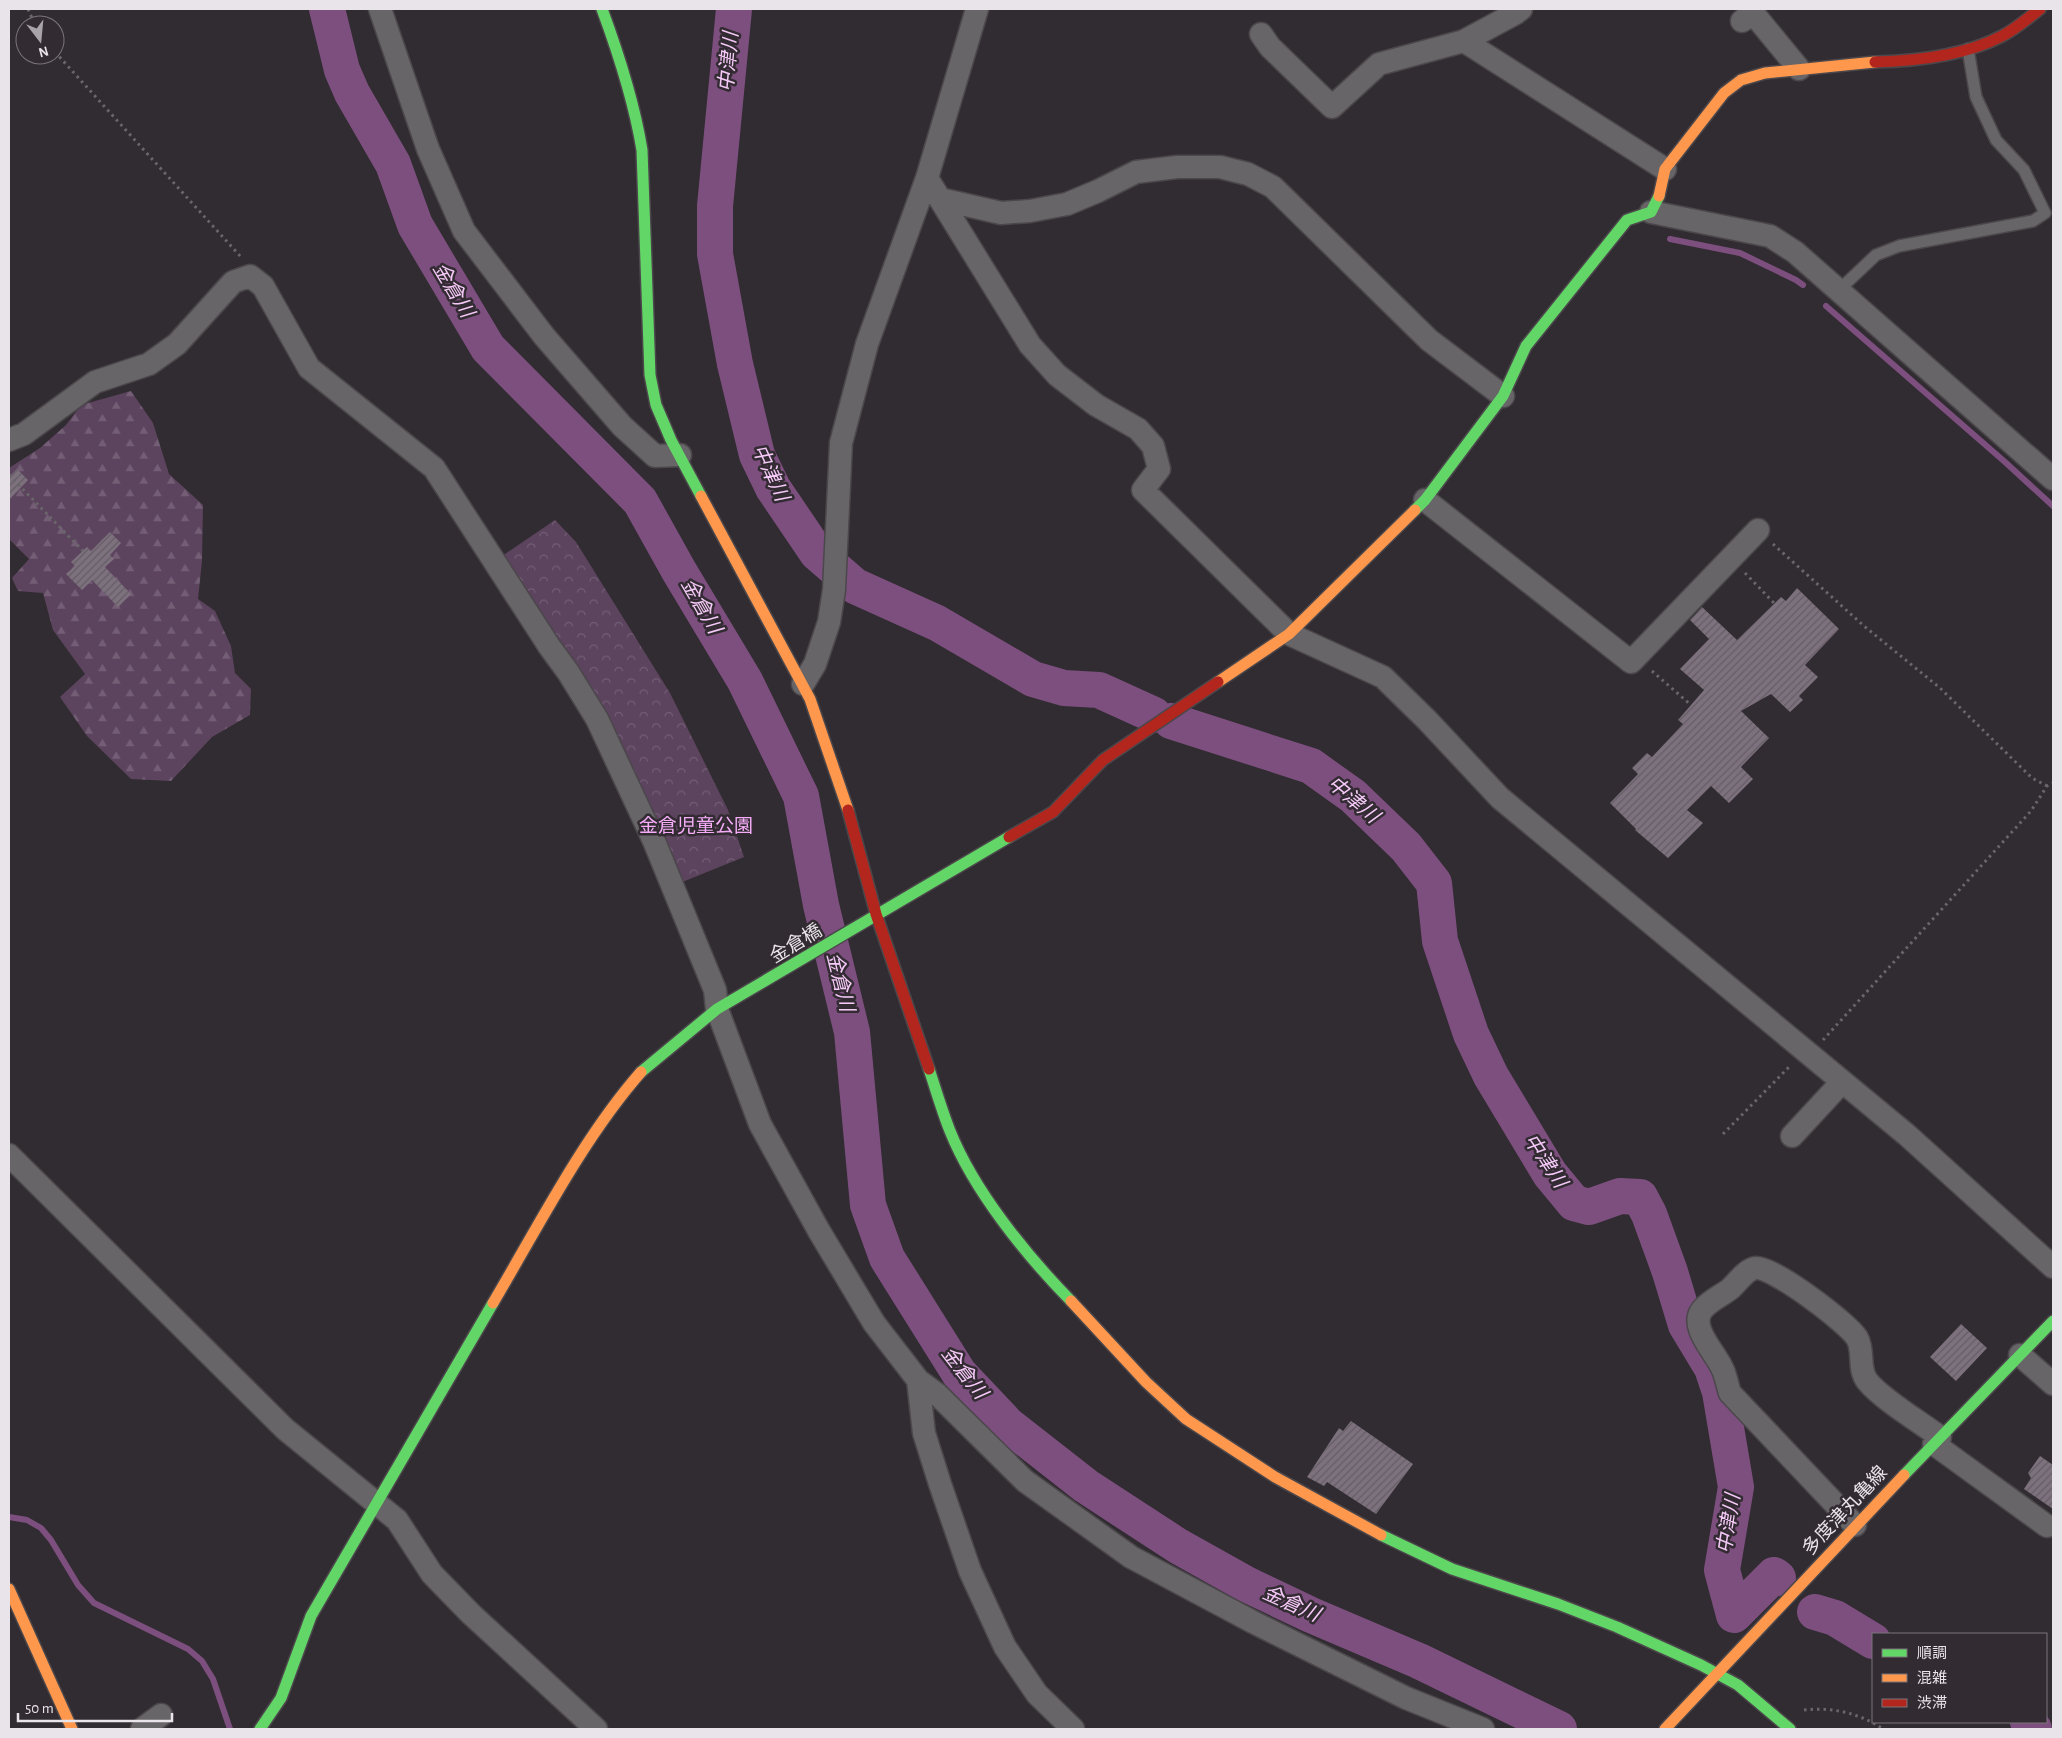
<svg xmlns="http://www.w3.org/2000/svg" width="2062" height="1738" font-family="'Alegreya Sans','Noto Sans JP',sans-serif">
<defs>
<pattern id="forest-firs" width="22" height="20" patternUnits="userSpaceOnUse" patternTransform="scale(1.25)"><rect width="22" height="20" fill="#5c435e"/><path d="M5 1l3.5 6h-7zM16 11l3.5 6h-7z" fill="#735e75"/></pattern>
<pattern id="park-crowns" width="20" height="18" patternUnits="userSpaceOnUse" patternTransform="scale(1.25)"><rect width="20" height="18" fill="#5c435e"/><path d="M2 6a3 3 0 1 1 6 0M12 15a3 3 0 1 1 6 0" fill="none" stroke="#735e75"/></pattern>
<pattern id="building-hatch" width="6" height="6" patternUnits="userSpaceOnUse" patternTransform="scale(1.25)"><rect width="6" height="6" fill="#7d717e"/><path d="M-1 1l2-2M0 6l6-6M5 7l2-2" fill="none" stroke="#645d65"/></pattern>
</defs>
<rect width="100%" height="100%" fill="#312c31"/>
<!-- forest -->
<path fill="url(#forest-firs)" d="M 131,391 L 153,423 L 169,474 L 203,505 L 202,561 L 198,599 L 215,611 L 231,646 L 235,673 L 251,689 L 250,715 L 212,737 L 171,781 L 131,779 L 87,736 L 60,697 L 85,674 L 53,630 L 43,593 L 18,591 L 12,578 L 29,559 L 9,539 L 9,468 L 40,448 L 66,425 L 81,405 Z"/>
<!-- park -->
<path fill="url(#park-crowns)" d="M 555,520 L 576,542 L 670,693 L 728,810 L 744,857 L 680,883 L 654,814 L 617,739 L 502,556 Z"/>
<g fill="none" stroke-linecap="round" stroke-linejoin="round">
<!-- stream -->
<path stroke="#7d4f7f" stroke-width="6" d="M 1670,239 L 1740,253 L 1796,280 L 1803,285
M 1826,306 L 2005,462 L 2053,506
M 9,1517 L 27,1520 L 41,1528 L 51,1540 L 78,1585 L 94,1603 L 188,1649 L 202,1661 L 213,1679 L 230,1729"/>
<!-- river -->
<path stroke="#7d4f7f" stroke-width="36" d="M 327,9 L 342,70 L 352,93 L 393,164 L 415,225 L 488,348 L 640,501 L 679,571 L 745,681 L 801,796 L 821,905 L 852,1032 L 868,1205 L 887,1258 L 959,1373 L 1008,1425 L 1086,1486 L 1178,1546 L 1246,1584 L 1311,1615 L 1419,1661 L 1559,1729
M 734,9 L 715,206 L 715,254 L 735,364 L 757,455 L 773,488 L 817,553 L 855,586 L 937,623 L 1033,679 L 1064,688 L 1099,690 L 1154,715
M 1171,721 L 1311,766 L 1353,796 L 1406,847 L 1434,883 L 1440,941 L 1471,1034 L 1491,1076 L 1550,1174 L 1574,1203 L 1589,1207 L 1620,1196 L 1640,1197 L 1649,1214 L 1670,1272 L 1686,1325 L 1712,1368 L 1720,1392 L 1736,1487 L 1722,1570 L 1734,1615 L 1774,1575 L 1778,1578
M 1815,1612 L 1835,1618 L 1873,1641
M 2028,1722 L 2034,1729"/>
</g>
<!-- building -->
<path fill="url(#building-hatch)" d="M 17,469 L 28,480 L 9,500 L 9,477 Z
M 110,532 L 121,543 L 110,555 L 114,559 L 105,567 L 131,594 L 118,607 L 92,580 L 82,590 L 66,574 L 75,566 L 71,562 L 87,547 L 91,551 Z
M 1797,588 L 1839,629 L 1805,665 L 1818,677 L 1799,696 L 1803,700 L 1790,712 L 1771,694 L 1741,711 L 1769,738 L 1741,767 L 1753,779 L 1729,803 L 1711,786 L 1687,810 L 1703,823 L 1668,858 L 1635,830 L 1636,829 L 1610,803 L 1638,774 L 1632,768 L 1647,753 L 1652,757 L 1683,724 L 1678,720 L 1704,690 L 1680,669 L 1709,639 L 1690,620 L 1702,607 L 1737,640 L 1781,597 L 1786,601 Z
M 1961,1324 L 1987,1348 L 1956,1381 L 1930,1357 Z
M 1351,1421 L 1413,1464 L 1376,1514 L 1327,1482 L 1324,1486 L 1307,1477 L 1339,1428 L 1343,1431 Z
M 2040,1456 L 2053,1465 L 2053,1509 L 2024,1489 L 2031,1478 L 2028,1473 Z"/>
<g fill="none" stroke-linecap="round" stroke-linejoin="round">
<defs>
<path id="lane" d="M 1839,290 L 1876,255 L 1899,246 L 2033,221 L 2045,213 L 2024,170 L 1996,140 L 1976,97 L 1968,49"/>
<path id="street" d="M 380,9 L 428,149 L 464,231 L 544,336 L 622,426 L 655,456 L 680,455
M 1742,21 L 1753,13 L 1799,69
M 1261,34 L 1270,47 L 1332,107 L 1379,64 L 1464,41 L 1516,13 L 1521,9
M 1464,41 L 1665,169
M 927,178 L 1030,345 L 1057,375 L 1096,405 L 1138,429 L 1153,446 L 1159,469 L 1143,490 L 1289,634 L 1383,677 L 1427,720 L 1500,798 L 1907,1135 L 2053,1267
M 940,199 L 1001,213 L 1030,211 L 1067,204 L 1098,191 L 1136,172 L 1177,167 L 1220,167 L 1248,174 L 1273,187 L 1429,340 L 1503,396
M 1651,212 L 1770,236 L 1795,252 L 2053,479
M 9,440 L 24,434 L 95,382 L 149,364 L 177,344 L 233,282 L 250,276 L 263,286 L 309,368 L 434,468 L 549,646 L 568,672 L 597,719 L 654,841 L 715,990 L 717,1009 L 760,1124 L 819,1231 L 874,1323 L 918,1380 L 924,1433 L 940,1484 L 970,1571 L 1005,1647 L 1037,1694 L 1073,1729
M 1425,500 L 1631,662 L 1758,530
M 803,684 L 815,664 L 829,622 L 834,590 L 841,443 L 867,344 L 927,178 L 977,9
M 1792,1136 L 1842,1082
M 9,1155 L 285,1429 L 397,1520 L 432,1574 L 471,1614 L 596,1729
M 2020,1355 L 2053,1384
M 918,1380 L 937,1394 L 1025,1481 L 1131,1557 L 1253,1622 L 1406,1698 L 1483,1729
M 1934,1444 L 2047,1526
M 1855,1525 L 1730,1393 C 1727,1385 1726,1375 1722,1368 C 1715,1352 1689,1327 1702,1310 C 1709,1301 1721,1296 1730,1289 C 1737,1283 1746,1269 1756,1268 C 1772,1266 1848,1323 1857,1338 C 1865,1352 1857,1369 1868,1382 C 1883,1400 1920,1422 1940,1437
M 142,1729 L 161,1715"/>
<path id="fast" d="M 602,9 C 619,55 634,101 642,150 L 650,375 L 656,405 L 671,440 L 701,496
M 1415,510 L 1425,500 L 1503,396 L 1526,346 L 1627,220 L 1651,212 L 1659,196
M 929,1069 C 936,1090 942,1111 950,1131 C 974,1191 1026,1255 1071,1301
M 641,1072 L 717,1009 L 1009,837
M 1904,1475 L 2053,1321
M 1381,1535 L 1452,1569 L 1558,1604 L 1617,1627 L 1701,1665 L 1738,1685 L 1790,1729
M 260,1729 L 281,1698 L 311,1616 L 493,1303"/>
<path id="slow" d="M 1659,196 L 1665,169 L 1724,93 L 1741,80 L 1765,73 L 1875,62
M 701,496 L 810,699 L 848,810
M 1218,682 L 1289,634 L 1415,510
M 1071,1301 L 1146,1382 L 1186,1419 L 1275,1477 L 1381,1535
M 493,1303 C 538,1227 583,1138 641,1072
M 9,1589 L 72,1729
M 1665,1729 L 1904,1475"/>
<path id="jam" d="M 1875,62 C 1917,61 1964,56 2002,36 C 2016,29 2028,18 2040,9
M 848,810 L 876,914 L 929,1069
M 1009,837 L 1053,812 L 1103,760 L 1218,682"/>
</defs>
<!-- lane casing -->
<use href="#lane" stroke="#4b474b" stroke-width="14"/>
<!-- street casing -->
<use href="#street" stroke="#4b474b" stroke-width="25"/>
<!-- fast casing -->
<use href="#fast" stroke="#4b474b" stroke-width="14"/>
<!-- slow casing -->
<use href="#slow" stroke="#4b474b" stroke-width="14"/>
<!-- jam casing -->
<use href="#jam" stroke="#4b474b" stroke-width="14"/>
<!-- path -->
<path stroke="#696769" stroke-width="3" stroke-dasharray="2.5 4" stroke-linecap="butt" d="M 28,9 L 35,25
M 55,52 L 241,257
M 9,475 L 83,551
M 1773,544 L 1864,626 L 1940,688 L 2032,778 L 2047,786
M 1745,573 L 1774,603
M 1652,671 L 1691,705
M 1823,1040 L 2031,811 L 2047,786 L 2053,783
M 1723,1134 L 1791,1065
M 1804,1710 C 1833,1707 1859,1713 1883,1729"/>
<!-- lane -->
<use href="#lane" stroke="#676567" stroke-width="11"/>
<!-- street -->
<use href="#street" stroke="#676567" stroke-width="22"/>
<!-- fast -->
<use href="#fast" stroke="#63d668" stroke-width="11"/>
<!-- slow -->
<use href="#slow" stroke="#ff974d" stroke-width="11"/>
<!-- jam -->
<use href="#jam" stroke="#b3261e" stroke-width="11"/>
</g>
<g text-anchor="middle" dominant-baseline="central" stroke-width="5" stroke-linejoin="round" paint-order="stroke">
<!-- park labels -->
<g font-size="19" fill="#f5adf8" stroke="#322b32">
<text x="696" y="826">金倉児童公園</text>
</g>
<!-- street labels -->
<g font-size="19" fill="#e9e4e9" stroke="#322b32">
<text transform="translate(796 944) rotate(-31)">金倉橋</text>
<text transform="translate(1845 1511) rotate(-47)">多度津丸亀線</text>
</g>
<!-- water labels -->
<g font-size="20" font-style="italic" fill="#f6caf8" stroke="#322b32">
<text transform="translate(729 62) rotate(-85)">中津川</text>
<text transform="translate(453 290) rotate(59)">金倉川</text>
<text transform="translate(770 473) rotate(65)">中津川</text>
<text transform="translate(701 606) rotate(60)">金倉川</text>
<text transform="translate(1353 800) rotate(40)">中津川</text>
<text transform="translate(840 982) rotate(76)">金倉川</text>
<text transform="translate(1545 1161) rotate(56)">中津川</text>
<text transform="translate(964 1373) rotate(52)">金倉川</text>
<text transform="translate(1729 1524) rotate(-81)">中津川</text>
<text transform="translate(1291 1604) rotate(24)">金倉川</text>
</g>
</g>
<!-- border -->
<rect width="2062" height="1738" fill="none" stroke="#e9e4e9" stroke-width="20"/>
<!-- legend -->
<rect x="1872" y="1633" width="175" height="90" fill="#322b32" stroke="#7b757b"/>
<rect x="1882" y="1649" width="25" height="8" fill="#63d668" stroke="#7b757b"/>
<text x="1917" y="1658" font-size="15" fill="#e9e4e9">順調</text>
<rect x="1882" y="1674" width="25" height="8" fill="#ff974d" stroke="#7b757b"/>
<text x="1917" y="1683" font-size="15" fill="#e9e4e9">混雑</text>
<rect x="1882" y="1699" width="25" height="8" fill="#b3261e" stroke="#7b757b"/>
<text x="1917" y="1708" font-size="15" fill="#e9e4e9">渋滞</text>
<!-- north arrow -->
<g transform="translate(40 40) rotate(164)"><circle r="24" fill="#322b32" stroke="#7b757b"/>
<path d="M0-4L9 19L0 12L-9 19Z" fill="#a9a4a9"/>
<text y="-8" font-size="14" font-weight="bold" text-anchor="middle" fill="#e9e4e9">N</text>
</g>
<!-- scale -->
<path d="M18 1713v8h154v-8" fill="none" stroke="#e9e4e9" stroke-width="2.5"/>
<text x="25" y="1713" font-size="15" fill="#e9e4e9" stroke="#322b32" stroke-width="4" paint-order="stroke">50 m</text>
</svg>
